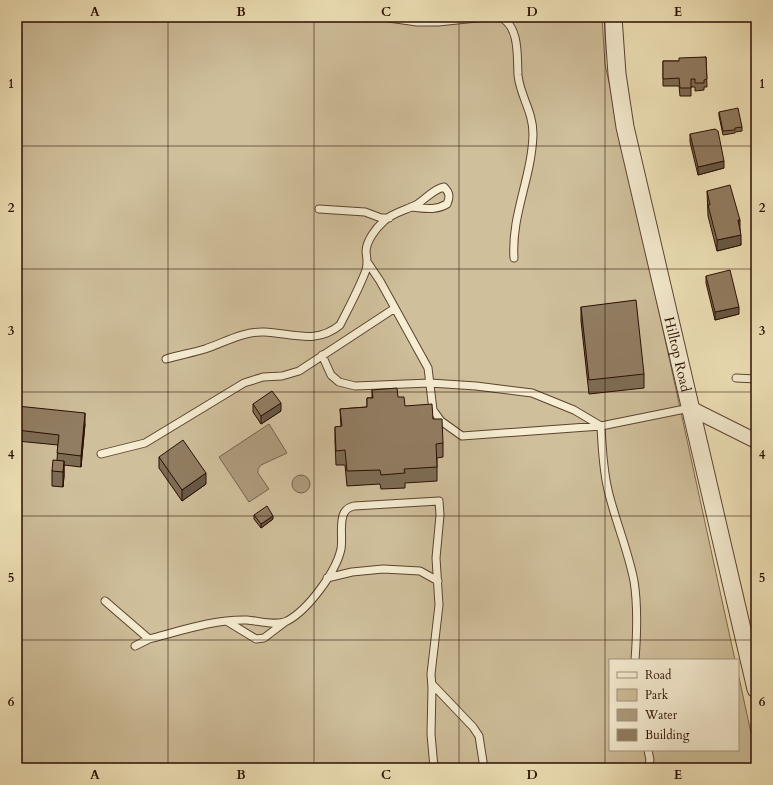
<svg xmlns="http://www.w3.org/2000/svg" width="773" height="785" font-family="Cardo,serif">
<rect width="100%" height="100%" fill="#f1e4ba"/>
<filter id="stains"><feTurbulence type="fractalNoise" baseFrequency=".005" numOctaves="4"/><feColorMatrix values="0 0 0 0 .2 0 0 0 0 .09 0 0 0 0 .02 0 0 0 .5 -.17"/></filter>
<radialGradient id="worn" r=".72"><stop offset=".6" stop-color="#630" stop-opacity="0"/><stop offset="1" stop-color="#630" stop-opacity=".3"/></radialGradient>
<!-- green -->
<path fill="#cfbf9b" stroke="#7c664f" d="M 17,17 L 602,17 L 605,64 L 735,660 L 610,660 L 610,750 L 738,750 L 738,673 L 756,756 L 756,768 L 17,768 Z"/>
<!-- water -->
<path fill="#ad9b7c" stroke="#79624c" d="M 269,424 L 287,453 L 261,465 L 258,469 L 258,473 L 269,489 L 249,502 L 219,457 Z
M292 484a9 9 0 1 1 18 0a9 9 0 1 1-18 0Z"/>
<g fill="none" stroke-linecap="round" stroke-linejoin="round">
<defs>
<path id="service" d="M 382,17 L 417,22 L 438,22 L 486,17
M 500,17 C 520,26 517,57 518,75 C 520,96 533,111 533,134 C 532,177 511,215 514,258
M 319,209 L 365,212 L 381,218 L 389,218
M 368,263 L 380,281 L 428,368 L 433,410 L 441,421 L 462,436 L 601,426 L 690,408
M 322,355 L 331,375 L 339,382 L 355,386 L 430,383 L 476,386 L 532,393 L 574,410 L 601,426 C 602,448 603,469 608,490 C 615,520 628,550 634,581 C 638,606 637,634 635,660
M 166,359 C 179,355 192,353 205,349 C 223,343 244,331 264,332 C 292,333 316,345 340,325 C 349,307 359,289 366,270 C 368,263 367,259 366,252 C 366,241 376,228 384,221 C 392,213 406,210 416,205 C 426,199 433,189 444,187 C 450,193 450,197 447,204 C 435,211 424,208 411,207
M 736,378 L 756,379
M 101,454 L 145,443 L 244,383 L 263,377 L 282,376 L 299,371 L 395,308
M 327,578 L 352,572 L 383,569 L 420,571 L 438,581
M 105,601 L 149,639 C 180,631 215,619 247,620 C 259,621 276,626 287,621 C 308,610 336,572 341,549 C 343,538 339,523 344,513 C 346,509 350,507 354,506 L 439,501 L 440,515 L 436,558 L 439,605 L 431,674 L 432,688 L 431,734 L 434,768
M 228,622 L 256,639 L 264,638 L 285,622
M 135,646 L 149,639
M 432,684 L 473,727 L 479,736 L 484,768
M 648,750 L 650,760 L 648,768"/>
<path id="minor" d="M 690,408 L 756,441"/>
<g id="tertiary">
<path id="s1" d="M 613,17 L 617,74 L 625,127 L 756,689"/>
</g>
</defs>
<!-- service casing -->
<use href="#service" stroke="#5c4331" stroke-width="9"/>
<!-- minor casing -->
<use href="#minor" stroke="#5c4331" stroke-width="16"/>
<!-- tertiary casing -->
<use href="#tertiary" stroke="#5c4331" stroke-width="19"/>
<!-- service -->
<use href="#service" stroke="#f6edd2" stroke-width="7"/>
<!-- minor -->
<use href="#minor" stroke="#f6edd2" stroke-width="14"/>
<!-- tertiary -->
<use href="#tertiary" stroke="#f6edd2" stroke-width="17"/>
</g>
<!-- wall -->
<path fill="#7d6c54" stroke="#2a0d03" d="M 706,57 L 707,87 L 704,87 L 704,90 L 695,91 L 695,87 L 691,87 L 691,96 L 680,96 L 679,86 L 663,86 L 663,61 L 679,61 Z
M 719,112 L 742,127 L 742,131 L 735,132 L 735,133 L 723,135 L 719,116 Z
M 690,134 L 724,168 L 698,175 L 690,142 Z
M 707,191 L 740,230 L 741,245 L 717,251 L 708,216 Z
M 706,276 L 739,314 L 715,320 L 706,283 Z
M 581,307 L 644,374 L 644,388 L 589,394 L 581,321 Z
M 372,390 L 398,397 L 405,406 L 433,419 L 443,443 L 443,457 L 437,458 L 437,481 L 405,483 L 405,488 L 381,489 L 380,484 L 347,486 L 345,465 L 336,465 L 335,441 L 335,427 L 341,427 L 340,409 L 367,407 L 367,398 L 372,398 Z
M 253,404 L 281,411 L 261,424 L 253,412 Z
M 17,406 L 85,424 L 81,467 L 64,465 L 64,476 L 63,487 L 52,486 L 52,471 L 57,460 L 58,445 L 17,441 Z
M 159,457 L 206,484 L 182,501 L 159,468 Z
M 254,515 L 273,519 L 261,528 L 254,519 Z"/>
<!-- shaded-wall -->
<path fill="#665845" stroke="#2a0d03" d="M 724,161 L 724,168 L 698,175 L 698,167 Z
M 738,220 L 740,220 L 740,231 Z
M 741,235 L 741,245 L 717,251 L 717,240 Z
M 739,307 L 739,314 L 715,320 L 715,312 Z
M 281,403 L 281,411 L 261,424 L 261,416 Z
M 85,413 L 85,424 L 81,467 L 81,456 Z
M 64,461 L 64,476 L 63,487 L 63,472 Z
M 206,473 L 206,484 L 182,501 L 182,490 Z
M 273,516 L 273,519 L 261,528 L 261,524 Z"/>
<!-- building -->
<path fill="#917d62" stroke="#2a0d03" d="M 706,57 L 707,79 L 704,80 L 704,83 L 695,83 L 695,79 L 691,79 L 691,88 L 680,88 L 679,78 L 663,79 L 663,61 L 679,61 L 679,58 Z
M 738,108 L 742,127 L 735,128 L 735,130 L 723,131 L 719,112 Z
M 715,129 L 718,131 L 724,161 L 698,167 L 690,134 Z
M 730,185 L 740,220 L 738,220 L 741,235 L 717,240 L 708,205 L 710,205 L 707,191 Z
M 730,270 L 739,307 L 715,312 L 706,276 Z
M 636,300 L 644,374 L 589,380 L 581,307 Z
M 397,388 L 398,397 L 404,397 L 405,406 L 432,404 L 433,419 L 442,419 L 443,443 L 436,444 L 437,467 L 404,469 L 405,473 L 381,475 L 380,470 L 347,471 L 345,450 L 336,451 L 335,427 L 342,426 L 340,409 L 367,407 L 367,398 L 373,398 L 372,390 Z
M 272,391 L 281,403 L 261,416 L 253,404 Z
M 17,406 L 85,413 L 81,456 L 57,453 L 59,435 L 17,430 Z
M 183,440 L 206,473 L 182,490 L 159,457 Z
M 53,460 L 64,461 L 63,472 L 52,471 Z
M 267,506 L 273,516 L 261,524 L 254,515 Z"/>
<!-- grid -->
<path fill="none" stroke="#2a0d03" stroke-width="1" stroke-opacity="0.55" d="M 168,17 L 168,768M 314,17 L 314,768M 459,17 L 459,768M 605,17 L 605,768M 17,146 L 756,146M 17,269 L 756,269M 17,392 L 756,392M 17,516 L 756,516M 17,640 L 756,640"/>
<g text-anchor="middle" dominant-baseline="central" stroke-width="3" stroke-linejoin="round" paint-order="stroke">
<!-- street labels -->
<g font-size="14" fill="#2a0d03" stroke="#f6edd2">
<text stroke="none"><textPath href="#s1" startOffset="344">Hilltop Road</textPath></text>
</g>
</g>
<!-- margin -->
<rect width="773" height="785" fill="none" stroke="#f1e4ba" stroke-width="44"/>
<!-- legend -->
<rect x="609" y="659" width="130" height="92" fill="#f6edd2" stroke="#a4937f"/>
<rect x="617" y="672" width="20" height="6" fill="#f6edd2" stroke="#a4937f"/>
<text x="645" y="679" font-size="12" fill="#2a0d03">Road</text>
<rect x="617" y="689" width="20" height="12" fill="#cfbf9b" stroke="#a4937f"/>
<text x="645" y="699" font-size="12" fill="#2a0d03">Park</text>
<rect x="617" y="709" width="20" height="12" fill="#ad9b7c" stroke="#a4937f"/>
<text x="645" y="719" font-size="12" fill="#2a0d03">Water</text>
<rect x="617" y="729" width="20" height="12" fill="#917d62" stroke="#a4937f"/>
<text x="645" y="739" font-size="12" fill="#2a0d03">Building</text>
<rect x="22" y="22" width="729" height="741" fill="none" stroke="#2a0d03" stroke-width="1.5"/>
<g font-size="13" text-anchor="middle" font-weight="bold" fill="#2a0d03">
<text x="95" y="16">A</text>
<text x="241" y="16">B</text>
<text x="386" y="16">C</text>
<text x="532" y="16">D</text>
<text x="678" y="16">E</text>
<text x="11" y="88">1</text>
<text x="762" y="88">1</text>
<text x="11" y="212">2</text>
<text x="762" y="212">2</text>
<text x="11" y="335">3</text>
<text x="762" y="335">3</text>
<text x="11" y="459">4</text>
<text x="762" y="459">4</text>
<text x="11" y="582">5</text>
<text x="762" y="582">5</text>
<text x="11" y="706">6</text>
<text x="762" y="706">6</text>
<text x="95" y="779">A</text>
<text x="241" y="779">B</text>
<text x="386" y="779">C</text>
<text x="532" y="779">D</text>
<text x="678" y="779">E</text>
</g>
<rect width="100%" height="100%" filter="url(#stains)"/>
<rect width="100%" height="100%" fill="url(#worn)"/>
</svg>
